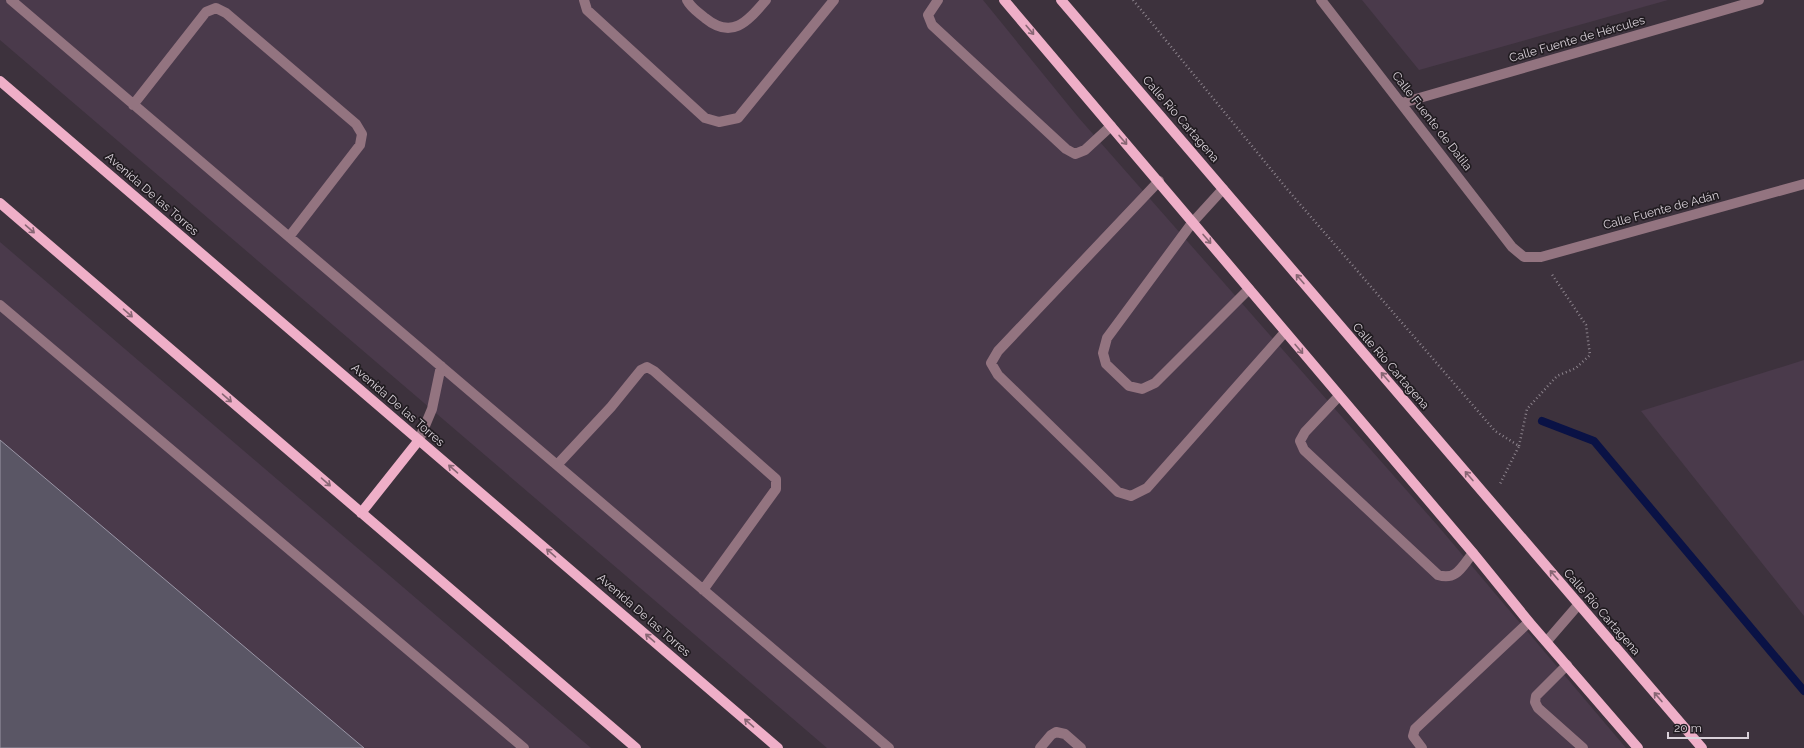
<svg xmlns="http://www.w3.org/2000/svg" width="1804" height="748" font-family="Raleway,sans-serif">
<rect width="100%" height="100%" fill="#3d323d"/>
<!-- built -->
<path fill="#4a3a4b" d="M 0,0 L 983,0 L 1078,117 L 1438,526 L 1626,748 L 827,748 L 0,40 Z
M 1362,0 L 1668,0 L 1419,70 Z
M 0,242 L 591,748 L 0,748 Z
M 1804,360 L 1804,616 L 1641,411 Z"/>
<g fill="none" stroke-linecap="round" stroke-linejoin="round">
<!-- stream -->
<path stroke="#0a1245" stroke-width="8" d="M 1542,421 L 1594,441 L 1804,691"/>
</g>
<!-- building -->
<path fill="#5a5665" stroke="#9a96a6" d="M 0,440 L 364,748 L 0,748 Z"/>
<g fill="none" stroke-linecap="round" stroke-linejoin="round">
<!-- path -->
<path stroke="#8d848d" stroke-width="2.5" stroke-dasharray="1 3" stroke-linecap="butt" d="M 1133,0 L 1287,189 L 1495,431 L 1519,446 L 1500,484
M 1519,446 L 1527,409 L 1557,376 L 1576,368 L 1590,355 L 1586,325 L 1551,273"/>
<!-- minor -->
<path stroke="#937480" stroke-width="10" d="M 11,0 L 889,748
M 584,0 L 587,10 L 705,118 L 719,122 L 738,118 L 834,0
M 687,0 C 691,8 698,12 705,18 C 732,40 747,22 766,0
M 938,0 L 928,15 L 932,25 L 1066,149 L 1075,154 L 1085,150 L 1111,126
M 1321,0 L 1512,247 L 1524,257 L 1541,257 L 1804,184
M 1402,103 L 1759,0
M 133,105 L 206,12 L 216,8 L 226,13 L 356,124 L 362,134 L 360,145 L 289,237
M 1159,181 L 998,351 L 991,363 L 998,375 L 1118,492 L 1131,496 L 1147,488 L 1285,332
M 1223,189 L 1192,223 L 1107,338 L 1103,353 L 1106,364 L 1129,386 L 1142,389 L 1155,383 L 1249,289
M 0,305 L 524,748
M 1339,396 L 1305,432 L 1300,441 L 1304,450 L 1438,575 C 1457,581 1462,566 1473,553
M 419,440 L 432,409 L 441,366
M 557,465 L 611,407 L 641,370 L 647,367 L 654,371 L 776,479 L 776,489 L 703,590
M 1547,641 L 1579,604
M 1567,665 L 1536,696 L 1535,702 L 1538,708 L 1583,748
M 1040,748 L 1051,735 L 1056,732 L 1065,734 L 1081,748
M 1422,748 L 1413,736 L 1415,729 L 1529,622"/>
<!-- major -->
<path stroke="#efafc8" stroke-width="10" d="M 1004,0 L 1473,553 L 1529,622 L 1638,748
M 1061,0 L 1702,748
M 0,81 L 778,748
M 0,203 L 636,748
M 361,513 L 419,440"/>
</g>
<!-- one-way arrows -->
<defs><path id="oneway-shaft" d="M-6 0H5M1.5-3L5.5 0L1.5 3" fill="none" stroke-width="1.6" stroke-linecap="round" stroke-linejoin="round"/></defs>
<g stroke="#886674">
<use href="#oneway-shaft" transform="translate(1030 30) rotate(50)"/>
<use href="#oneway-shaft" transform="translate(1123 140) rotate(49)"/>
<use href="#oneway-shaft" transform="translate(30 229) rotate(41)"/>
<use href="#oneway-shaft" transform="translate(1207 239) rotate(49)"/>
<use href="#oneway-shaft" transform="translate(1300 279) rotate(-131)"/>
<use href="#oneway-shaft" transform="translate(128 313) rotate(41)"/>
<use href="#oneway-shaft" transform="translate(1299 349) rotate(50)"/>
<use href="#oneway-shaft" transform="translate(1385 377) rotate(-131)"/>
<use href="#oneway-shaft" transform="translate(227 398) rotate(41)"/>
<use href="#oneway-shaft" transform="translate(453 469) rotate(-139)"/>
<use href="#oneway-shaft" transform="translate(1469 476) rotate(-131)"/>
<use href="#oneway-shaft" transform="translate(326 482) rotate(41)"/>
<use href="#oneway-shaft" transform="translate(551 553) rotate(-139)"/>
<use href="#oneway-shaft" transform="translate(1554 575) rotate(-131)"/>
<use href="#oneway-shaft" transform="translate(650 638) rotate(-139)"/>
<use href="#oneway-shaft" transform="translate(1658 697) rotate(-131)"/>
<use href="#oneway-shaft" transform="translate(749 723) rotate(-139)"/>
</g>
<g text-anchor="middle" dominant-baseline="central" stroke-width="3.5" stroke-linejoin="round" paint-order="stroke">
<!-- street labels -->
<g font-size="12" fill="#d9d1d9" stroke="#211c21">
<text transform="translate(1577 39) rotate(-16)">Calle Fuente de Hércules</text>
<text transform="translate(1181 119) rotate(49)">Calle Río Cartagena</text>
<text transform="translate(1432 121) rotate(52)">Calle Fuente de Dalila</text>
<text transform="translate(152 194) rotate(41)">Avenida De las Torres</text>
<text transform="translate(1661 210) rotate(-15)">Calle Fuente de Adán</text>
<text transform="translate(1391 366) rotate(49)">Calle Río Cartagena</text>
<text transform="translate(398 405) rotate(41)">Avenida De las Torres</text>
<text transform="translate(1602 612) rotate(49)">Calle Río Cartagena</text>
<text transform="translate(644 615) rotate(41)">Avenida De las Torres</text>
</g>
</g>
<!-- scale -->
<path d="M1668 732v6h80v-6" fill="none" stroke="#d9d1d9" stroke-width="2"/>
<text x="1674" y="732" font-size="12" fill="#d9d1d9" stroke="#211c21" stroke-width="3" paint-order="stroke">20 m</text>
</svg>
